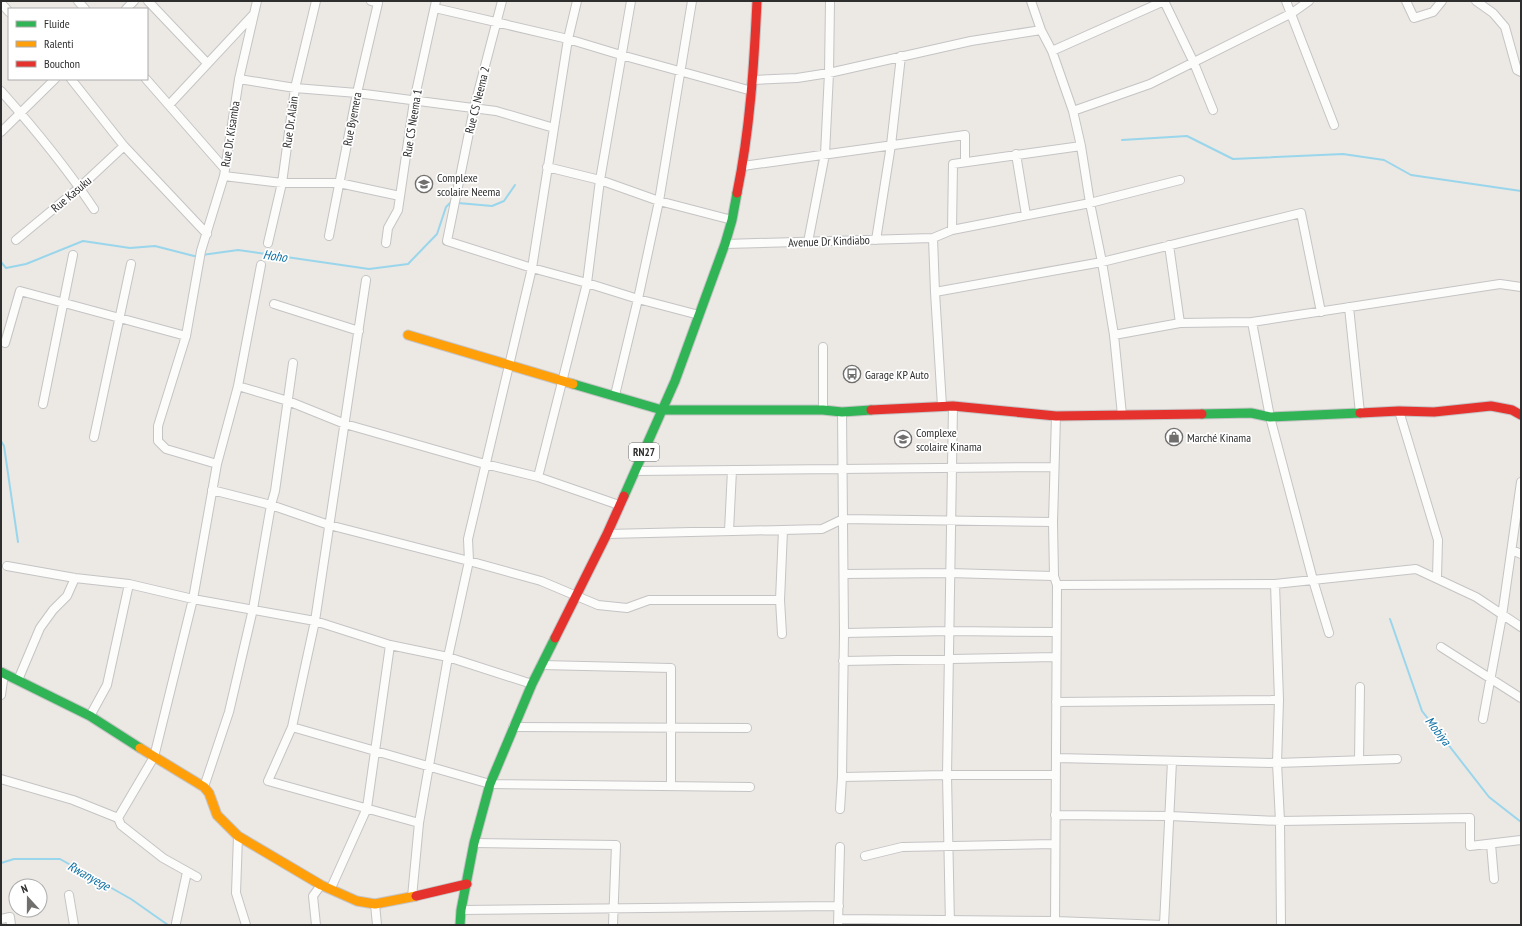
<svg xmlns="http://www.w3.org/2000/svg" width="1522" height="926" font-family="'PT Sans Narrow',sans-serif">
<rect width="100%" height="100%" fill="#ece8e4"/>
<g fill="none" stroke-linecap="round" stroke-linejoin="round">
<!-- stream -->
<path stroke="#99d6ec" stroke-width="2" d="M 1122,140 L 1187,136 L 1233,159 L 1343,154 L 1384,160 L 1411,175 L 1521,191
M 458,203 L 492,206 L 504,201 L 515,185
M 202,255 L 238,250 L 369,269 L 408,264 L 437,234 L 446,207 L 451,202
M 1,262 L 6,268 L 26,264 L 83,241 L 130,248 L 155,246 L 194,256 L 198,256
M 1,441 L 4,446 L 18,542
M 1390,619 L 1422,711 L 1489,797 L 1521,822
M 1,863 L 14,859 L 60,859 L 131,899 L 168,925"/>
<defs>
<path id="street" d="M 78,1 L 85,9
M 148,1 L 207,63
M 502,1 L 474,108 L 447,241 L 532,268 L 587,283 L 638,299 L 699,315
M 1031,1 L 1041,30 L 1052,51 L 1073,111 L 1081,146 L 1090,203 L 1102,262 L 1114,335 L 1122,415
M 1164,1 L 1194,63 L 1213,110
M 1286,1 L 1334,125
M 1406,1 L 1414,18 L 1433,12 L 1442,1
M 1476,1 L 1493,13 L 1505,27 L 1517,70 L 1521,72
M 1,3 L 9,12
M 435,8 L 568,39 L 621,55 L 752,91
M 126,9 L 134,1
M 1052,51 L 1164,1
M 71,79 L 124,146 L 207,234
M 146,79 L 224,168
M 239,79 L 295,88 L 357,93 L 496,111 L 554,128
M 753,80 L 797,78 L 829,73 L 971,41 L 1041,30
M 1,91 C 34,128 66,167 94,209
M 169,105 L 253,15
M 1073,111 L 1150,84 L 1292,13 L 1309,1
M 1,132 L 55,79
M 1016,154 L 1026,215
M 743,166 L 965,135 L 965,162
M 547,167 L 600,180 L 659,201 L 732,220
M 224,176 L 282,183 L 339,183 L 400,196
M 952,230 L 953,164 L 1081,146
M 329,236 L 357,93 L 378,3 L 371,1
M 933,238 L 935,292 L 942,406
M 16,240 L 80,187 L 124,146
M 876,240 L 891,145 L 901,56
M 808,242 L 825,154 L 829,73 L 830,1
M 268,243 L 282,183 L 295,88 L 316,1
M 386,243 L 388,228 L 398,210 L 414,101 L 436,1
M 725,244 L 933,238 L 952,230 L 1090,203 L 1180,180
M 1169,245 L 1180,323
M 366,280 L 315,621 L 292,727 L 268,781 L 419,823
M 935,292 L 1102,262 L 1301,213 L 1321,312
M 274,304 L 359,331
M 1349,307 L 1360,413
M 1252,322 L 1270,417 L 1313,580 L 1329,633
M 1114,335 L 1180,323 L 1252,322 L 1500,284 L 1521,287
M 5,343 L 20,291 L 186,336
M 238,386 L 288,401 L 345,424 L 485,464 L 538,477 L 619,505
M 615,395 L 638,299 L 659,201 L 692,1
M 43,404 L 73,255
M 823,410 L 823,347
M 1399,411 L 1438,540 L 1437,577
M 94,437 L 131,264
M 217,464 L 166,449 L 158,441 L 158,426 L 186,336 L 201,251 L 224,176 L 239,79 L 257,1
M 635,471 L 1054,467
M 538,477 L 587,283 L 600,180 L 631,1
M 212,490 L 271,505 L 329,525 L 469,561 L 541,581 L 598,605 L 627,608 L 649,600 L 780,600
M 729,531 L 732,470
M 607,534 L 822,529 L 843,519 L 1053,522
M 1512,550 L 1521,554
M 7,566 L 75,578 L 129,584 L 193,599 L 315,621 L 390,645 L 448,657 L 532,684
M 844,574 L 950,573 L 1054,576
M 1275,584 L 1279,700 L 1277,763 L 1280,821 L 1281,925
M 1057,585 L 1275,584 L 1416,569 L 1476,597 L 1521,627
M 844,633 L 949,631 L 1056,632
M 782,634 L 780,600 L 783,530
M 1441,647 L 1521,698
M 843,661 L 1056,657
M 541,665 L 671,668 L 671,786
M 18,680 L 40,628 L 53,610 L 67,596 L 75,578
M 1,695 L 4,673
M 1056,702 L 1279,700
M 90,716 L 107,685 L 129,584
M 1483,719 L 1502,616 L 1521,482
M 292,727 L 490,784 L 750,787
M 513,727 L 747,728
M 1056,758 L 1277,763 L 1397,759
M 1359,760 L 1360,687
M 842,777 L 947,775 L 1056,775
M 1,779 L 73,800 L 118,818 L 154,757 L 193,599 L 217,464 L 238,386 L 261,265
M 204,787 L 229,712 L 253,609 L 271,505 L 275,491 L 293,363
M 840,809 L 842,777 L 844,633 L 842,412
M 1055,815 L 1170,816 L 1280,821 L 1470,818 L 1470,846 L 1521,840
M 118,818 L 121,825 L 163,858 L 197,877
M 238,836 L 236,893 L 246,925
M 474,843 L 616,845 L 613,925
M 1491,844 L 1494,879
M 865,856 L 902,847 L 1055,844
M 331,888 L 367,808 L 390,645
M 69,895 L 74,925
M 412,897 L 419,823 L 448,657 L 469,561 L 468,539 L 532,268 L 568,39 L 577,1
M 375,904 L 377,925
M 461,910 L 839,906
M 1,919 L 10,917 L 11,925
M 839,919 L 1055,921 L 1164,925
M 176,923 L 187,872
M 316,925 L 313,896 L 321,885
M 838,925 L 840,847
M 950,925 L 947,775 L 953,406
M 1055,925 L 1057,585 L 1054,576 L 1053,522 L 1056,416
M 1164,925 L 1172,761"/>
<path id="fast" d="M 573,384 L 662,410 L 823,410 L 842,412 L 871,410
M 1202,414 L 1251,413 L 1270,417 L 1360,413
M 624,496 L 675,381 L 725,244 L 732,220 L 737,193
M 1,672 L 90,716 L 140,748
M 460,925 L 461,910 L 474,843 L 490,784 L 532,684 L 555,638"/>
<path id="slow" d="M 408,335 L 573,384
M 140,748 L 204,787 L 209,793 L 217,815 L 238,836 L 321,885 L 357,901 L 375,904 L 416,896"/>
<path id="jam" d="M 737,193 C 750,130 754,65 757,1
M 871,410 L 953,406 L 1056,416 L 1202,414
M 1360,413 L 1399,411 L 1434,412 L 1491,406 L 1512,410 L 1521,415
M 555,638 L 607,534 L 624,496
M 416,896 L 467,884"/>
</defs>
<!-- street casing -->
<use href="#street" stroke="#c5c4c5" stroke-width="10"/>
<!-- fast casing -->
<use href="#fast" stroke="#c5c4c5" stroke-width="11"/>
<!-- slow casing -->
<use href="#slow" stroke="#c5c4c5" stroke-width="11"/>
<!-- jam casing -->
<use href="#jam" stroke="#c5c4c5" stroke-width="11"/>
<!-- street -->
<use href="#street" stroke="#fcfcfb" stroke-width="8"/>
<!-- fast -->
<use href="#fast" stroke="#30b455" stroke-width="9"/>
<!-- slow -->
<use href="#slow" stroke="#ff9f0a" stroke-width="9"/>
<!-- jam -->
<use href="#jam" stroke="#e5322d" stroke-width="9"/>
</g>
<!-- icons -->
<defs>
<symbol id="school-ring" viewBox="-11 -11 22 22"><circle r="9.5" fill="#fff" stroke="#706f6e" stroke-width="1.5"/><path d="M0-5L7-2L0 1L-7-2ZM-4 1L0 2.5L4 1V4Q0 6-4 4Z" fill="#706f6e"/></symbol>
<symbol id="bus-ring" viewBox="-11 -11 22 22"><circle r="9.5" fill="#fff" stroke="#706f6e" stroke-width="1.5"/><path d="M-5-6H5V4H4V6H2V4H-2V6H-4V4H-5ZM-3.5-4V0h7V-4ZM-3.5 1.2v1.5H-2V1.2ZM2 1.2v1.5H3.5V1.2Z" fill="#706f6e"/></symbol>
<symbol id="shop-ring" viewBox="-11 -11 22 22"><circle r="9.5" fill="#fff" stroke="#706f6e" stroke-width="1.5"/><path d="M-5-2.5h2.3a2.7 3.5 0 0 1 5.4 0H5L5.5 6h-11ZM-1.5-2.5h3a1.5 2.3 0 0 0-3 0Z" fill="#706f6e"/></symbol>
</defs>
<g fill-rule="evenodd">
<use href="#school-ring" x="414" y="174" width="20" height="20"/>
<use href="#bus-ring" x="842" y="364" width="20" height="20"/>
<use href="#shop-ring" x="1164" y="427" width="20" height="20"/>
<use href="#school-ring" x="893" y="429" width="20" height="20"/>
</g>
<g text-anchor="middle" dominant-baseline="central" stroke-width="3.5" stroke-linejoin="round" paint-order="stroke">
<!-- shield labels -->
<rect fill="#fff" stroke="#6d6d6d" stroke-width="1" x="629" y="443" width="30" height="18" rx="3"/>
<g font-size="11" font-weight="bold" fill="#2e2e2e">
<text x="644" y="452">RN27</text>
</g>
<!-- street labels -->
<g font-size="12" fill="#2e2e2e" stroke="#fff">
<text transform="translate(477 100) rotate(-76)">Rue CS Neema 2</text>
<text transform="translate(352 119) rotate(-79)">Rue Byemera</text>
<text transform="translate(290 122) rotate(-82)">Rue Dr. Alain</text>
<text transform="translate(412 123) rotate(-81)">Rue CS Neema 1</text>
<text transform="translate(230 134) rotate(-81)">Rue Dr. Kisamba</text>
<text transform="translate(71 194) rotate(-40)">Rue Kasuku</text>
<text transform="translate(829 241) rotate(-2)">Avenue Dr Kindiabo</text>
</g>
<!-- poi labels -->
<g font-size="12" fill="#2e2e2e" stroke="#fff" text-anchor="start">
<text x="437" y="177">Complexe<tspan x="437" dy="14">scolaire Neema</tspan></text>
<text x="865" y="374">Garage KP Auto</text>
<text x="916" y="432">Complexe<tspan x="916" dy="14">scolaire Kinama</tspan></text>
<text x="1187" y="437">Marché Kinama</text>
</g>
<!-- water labels -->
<g font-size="13" font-style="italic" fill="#0d6fa3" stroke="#fff">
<text transform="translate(275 256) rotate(8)">Hoho</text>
<text transform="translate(1438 731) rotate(52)">Mobiya</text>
<text transform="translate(89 876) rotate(29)">Rwanyege</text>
</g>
</g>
<!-- border -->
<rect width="1522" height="926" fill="none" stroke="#2e2e2e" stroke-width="4"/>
<!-- legend -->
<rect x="8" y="8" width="140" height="72" fill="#ffffff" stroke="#ababab"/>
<rect x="16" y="21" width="20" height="6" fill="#30b455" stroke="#ababab"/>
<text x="44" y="28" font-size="12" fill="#2e2e2e">Fluide</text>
<rect x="16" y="41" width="20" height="6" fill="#ff9f0a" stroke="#ababab"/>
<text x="44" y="48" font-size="12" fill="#2e2e2e">Ralenti</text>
<rect x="16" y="61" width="20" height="6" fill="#e5322d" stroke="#ababab"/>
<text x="44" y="68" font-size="12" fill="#2e2e2e">Bouchon</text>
<!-- north arrow -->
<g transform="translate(28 898) rotate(339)"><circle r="19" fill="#ffffff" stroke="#ababab"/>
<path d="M0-3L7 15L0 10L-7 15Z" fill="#706f6e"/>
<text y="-6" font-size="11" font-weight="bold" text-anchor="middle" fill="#2e2e2e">N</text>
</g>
</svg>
